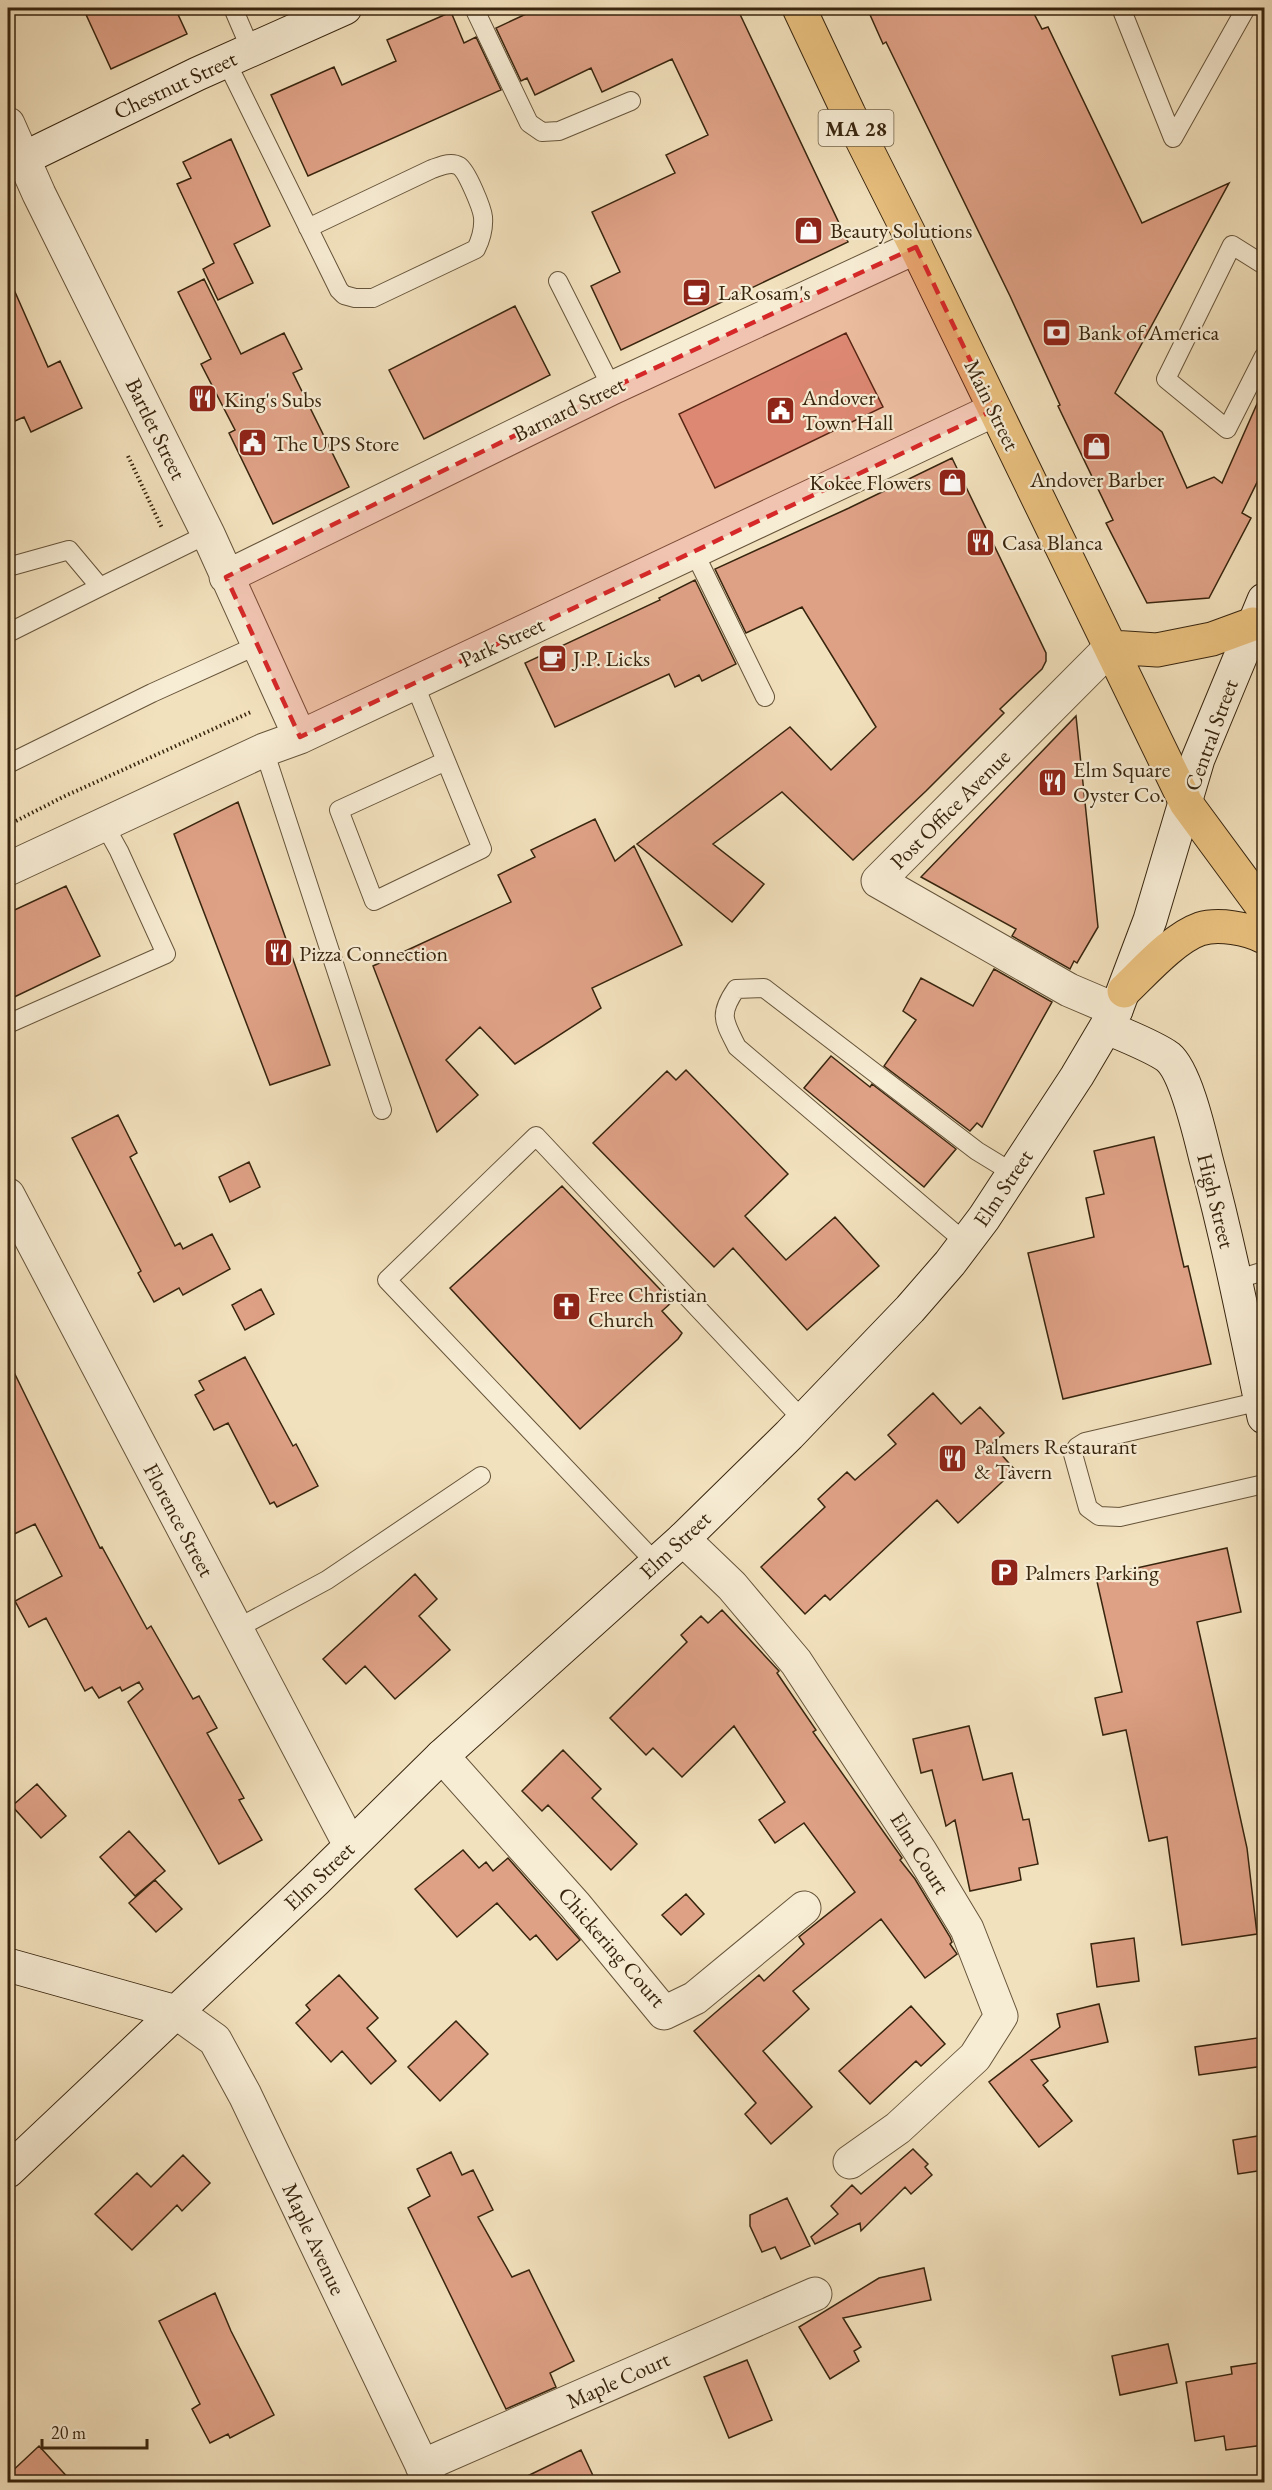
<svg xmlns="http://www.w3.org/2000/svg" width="1272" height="2490" font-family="'EB Garamond',serif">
<rect width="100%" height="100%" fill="#f2e1bd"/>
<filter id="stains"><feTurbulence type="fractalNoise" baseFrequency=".00333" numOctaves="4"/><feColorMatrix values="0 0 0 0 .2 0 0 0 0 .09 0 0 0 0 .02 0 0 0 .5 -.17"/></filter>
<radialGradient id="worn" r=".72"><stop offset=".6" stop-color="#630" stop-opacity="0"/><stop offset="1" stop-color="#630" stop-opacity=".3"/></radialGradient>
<!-- building -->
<path fill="#dfa186" stroke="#38250e" stroke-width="1.5" d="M 83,8 L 175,8 L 187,34 L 111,69 Z
M 539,8 L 737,8 L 848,242 L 621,350 L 591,286 L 620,272 L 592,212 L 675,173 L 666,155 L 708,135 L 672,59 L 602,92 L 591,68 L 535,95 L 527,78 L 521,81 L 496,28 Z
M 867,8 L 1031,8 L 1042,29 L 1048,27 L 1142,223 L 1229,183 L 1115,393 L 1162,432 L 1187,488 L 1214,477 L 1222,483 L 1264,388 L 1264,468 L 1242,513 L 1251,518 L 1209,598 L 1147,603 L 1106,523 L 1113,520 L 1058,406 L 1060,405 L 1010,296 L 886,42 L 883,44 Z
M 451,12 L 464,43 L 476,37 L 501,90 L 308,176 L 271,95 L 334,67 L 342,85 L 396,61 L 387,40 Z
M 231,139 L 270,226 L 234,244 L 253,283 L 218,300 L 203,269 L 214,263 L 177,184 L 191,178 L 183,162 Z
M 8,276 L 48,367 L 60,361 L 82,408 L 31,432 L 24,417 L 8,424 Z
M 204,279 L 241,354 L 284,333 L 302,369 L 293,373 L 349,487 L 273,524 L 229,433 L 235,430 L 201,364 L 211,359 L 178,292 Z
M 515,306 L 550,375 L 424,439 L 389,370 Z
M 846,333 L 883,407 L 715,488 L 679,414 Z
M 952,458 L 1046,653 L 1046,661 L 1042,669 L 1000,709 L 1004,713 L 926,791 L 853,860 L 782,792 L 713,844 L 764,884 L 732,922 L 637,844 L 790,727 L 831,770 L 876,727 L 802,607 L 746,633 L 715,569 L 849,508 Z
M 695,580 L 736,664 L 702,681 L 699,675 L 675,687 L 669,674 L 555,727 L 525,663 L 660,600 L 659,598 Z
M 1076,716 L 1098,927 L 1077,963 L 1074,961 L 1070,969 L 1012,936 L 1016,929 L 921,877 Z
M 238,802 L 330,1065 L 270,1085 L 174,834 Z
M 595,819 L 615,861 L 634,846 L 682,945 L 592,988 L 601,1008 L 515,1064 L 480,1027 L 446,1060 L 478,1095 L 437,1132 L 373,966 L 511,902 L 498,875 L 535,857 L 531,850 Z
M 66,886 L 100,956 L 8,1000 L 8,913 Z
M 994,969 L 1052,1002 L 982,1127 L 977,1123 L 970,1131 L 884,1066 L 916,1020 L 903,1011 L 921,978 L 973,1006 Z
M 831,1056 L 870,1087 L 872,1084 L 956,1149 L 924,1187 L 804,1088 Z
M 686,1070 L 788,1174 L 745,1216 L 786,1260 L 835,1217 L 879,1266 L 807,1330 L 733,1248 L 714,1267 L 593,1143 L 667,1071 L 676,1080 Z
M 118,1115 L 137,1153 L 130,1157 L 175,1246 L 180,1243 L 183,1249 L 212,1234 L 230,1269 L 183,1295 L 179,1288 L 154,1302 L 138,1273 L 141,1271 L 72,1138 Z
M 1154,1137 L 1184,1267 L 1188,1266 L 1211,1364 L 1063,1399 L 1028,1253 L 1094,1237 L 1086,1198 L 1104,1194 L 1094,1151 Z
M 249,1162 L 260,1187 L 230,1202 L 219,1177 Z
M 562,1186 L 672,1302 L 662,1311 L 682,1333 L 678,1339 L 580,1429 L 450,1288 Z
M 261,1289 L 274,1314 L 245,1330 L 232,1305 Z
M 245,1357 L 293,1446 L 296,1444 L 318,1486 L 277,1507 L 274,1502 L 270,1504 L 228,1423 L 214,1430 L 195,1395 L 204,1390 L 199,1381 Z
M 8,1360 L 100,1548 L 102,1547 L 147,1629 L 151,1626 L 193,1699 L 199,1696 L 217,1728 L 207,1733 L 244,1798 L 239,1800 L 262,1840 L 219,1864 L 128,1702 L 143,1689 L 139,1682 L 122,1691 L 120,1687 L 99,1698 L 92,1687 L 85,1691 L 46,1618 L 29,1627 L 15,1601 L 62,1576 L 35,1524 L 8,1537 Z
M 933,1393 L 961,1424 L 980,1407 L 1004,1433 L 992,1444 L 1015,1470 L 958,1523 L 937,1500 L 830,1600 L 825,1595 L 805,1614 L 761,1567 L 825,1507 L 818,1499 L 847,1472 L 855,1480 L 896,1444 L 888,1435 Z
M 1227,1548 L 1241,1612 L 1197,1622 L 1247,1848 L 1257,1934 L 1182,1945 L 1167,1837 L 1149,1841 L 1126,1730 L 1103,1735 L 1095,1698 L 1122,1692 L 1096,1577 Z
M 415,1574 L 437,1599 L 419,1616 L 450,1650 L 395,1699 L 365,1666 L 346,1684 L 323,1659 Z
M 722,1610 L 779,1671 L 777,1673 L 816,1730 L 813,1732 L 902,1858 L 900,1860 L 915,1879 L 950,1937 L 952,1942 L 950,1944 L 957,1954 L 925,1978 L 881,1919 L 793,1991 L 809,2009 L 763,2051 L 812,2107 L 771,2144 L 745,2114 L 756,2103 L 694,2031 L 759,1975 L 764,1981 L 804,1944 L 799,1937 L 855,1892 L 804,1823 L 775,1843 L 759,1820 L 785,1802 L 734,1726 L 682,1777 L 653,1748 L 646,1755 L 610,1718 L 687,1642 L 681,1635 L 701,1616 L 708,1623 Z
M 969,1726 L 983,1780 L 1012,1773 L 1023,1820 L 1029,1819 L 1038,1864 L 1019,1868 L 1021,1880 L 970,1891 L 955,1820 L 946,1826 L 932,1770 L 921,1773 L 913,1739 Z
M 563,1750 L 601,1789 L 592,1798 L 637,1844 L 611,1870 L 548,1805 L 542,1811 L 522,1791 Z
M 37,1784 L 66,1816 L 41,1838 L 12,1806 Z
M 129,1831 L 165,1871 L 135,1896 L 100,1857 Z
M 463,1850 L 479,1868 L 486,1862 L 493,1871 L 508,1858 L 580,1940 L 557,1960 L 536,1935 L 530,1940 L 497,1903 L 457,1937 L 415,1889 Z
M 155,1880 L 182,1909 L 156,1932 L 129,1903 Z
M 686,1894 L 704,1914 L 681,1935 L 662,1915 Z
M 1134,1938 L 1139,1981 L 1097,1987 L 1091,1944 Z
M 339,1975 L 378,2018 L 367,2028 L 396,2061 L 371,2084 L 342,2051 L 331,2062 L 296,2023 L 310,2010 L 306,2005 Z
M 1099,2004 L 1108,2042 L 1031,2060 L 1048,2081 L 1043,2085 L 1072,2121 L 1039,2147 L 989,2082 L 1060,2027 L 1057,2014 Z
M 911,2006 L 945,2044 L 921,2066 L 916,2061 L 870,2104 L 839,2071 Z
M 456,2021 L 488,2054 L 440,2101 L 408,2067 Z
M 1264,2037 L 1264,2066 L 1199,2075 L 1195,2047 Z
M 1264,2135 L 1264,2170 L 1238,2174 L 1233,2140 Z
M 913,2149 L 928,2164 L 925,2167 L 932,2175 L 911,2194 L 905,2187 L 861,2231 L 860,2223 L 815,2244 L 811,2237 L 838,2214 L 831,2206 L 852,2185 L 861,2194 Z
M 451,2152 L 462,2175 L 473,2170 L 493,2210 L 478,2217 L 512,2277 L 529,2270 L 574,2361 L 550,2373 L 556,2387 L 506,2409 L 408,2208 L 430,2196 L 417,2169 Z
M 183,2155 L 210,2183 L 182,2211 L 177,2205 L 132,2250 L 95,2214 L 137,2173 L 151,2187 Z
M 787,2198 L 810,2246 L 781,2259 L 775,2247 L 762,2252 L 750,2226 L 750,2215 Z
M 924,2268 L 931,2300 L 843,2318 L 861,2347 L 854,2351 L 859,2361 L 830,2379 L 799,2327 L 879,2278 Z
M 215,2293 L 231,2331 L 274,2415 L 230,2438 L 228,2434 L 210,2443 L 192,2409 L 200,2404 L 159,2321 Z
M 1168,2344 L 1177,2383 L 1120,2395 L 1112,2356 Z
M 747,2360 L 772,2420 L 729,2438 L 704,2377 Z
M 1264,2362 L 1264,2445 L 1226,2450 L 1224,2436 L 1195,2441 L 1186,2382 L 1232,2374 L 1231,2367 Z
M 39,2446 L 72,2482 L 8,2482 L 8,2475 Z
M 581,2450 L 596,2482 L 515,2482 Z"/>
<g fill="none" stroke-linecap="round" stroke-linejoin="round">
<defs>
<path id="lane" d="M 233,8 L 251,50
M 474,8 L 529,123 L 542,132 L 559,131 L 631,101
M 1121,8 L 1173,138 L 1246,8
M 226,61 L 339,290 L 344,295 L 355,298 L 373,298 L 476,249 C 481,239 484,229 483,217 C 482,208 467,171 459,166 C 451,161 441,166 432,169 L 308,228
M 1264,265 L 1232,245 L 1166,379 L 1227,429 L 1264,356
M 558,281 L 612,388
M 694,552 L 765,697
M 8,567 L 69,550 L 100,587 L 208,534
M 8,633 L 100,587
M 414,683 L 482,849 L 374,901 L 339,810 L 446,761
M 264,750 L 382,1110
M 8,764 L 152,693 L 258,645
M 10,1023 L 166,954 L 119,851 L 104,824
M 965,1242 L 737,1047 C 724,1021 718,1015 736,989 L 764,988 L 977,1151 L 1013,1173
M 1235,1280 L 1264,1271
M 1261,1401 L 1085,1442 L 1077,1447 L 1073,1454 L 1088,1508 L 1099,1516 L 1120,1517 L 1264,1484
M 656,1563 L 387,1280 L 536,1136 L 803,1420
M 236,1629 L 327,1580 L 481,1476"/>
<path id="street" d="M 8,124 L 39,194 L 208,534 L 300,737
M 226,577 L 612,388 L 916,247
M 1111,647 L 878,881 L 1069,990 L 1116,1010
M 8,869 L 264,750 L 300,737 L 994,410
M 8,1195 L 350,1845
M 683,1539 L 732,1586 L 796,1662 L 920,1851 L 967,1929 L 1001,2016 L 975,2057 L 898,2128 L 850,2162
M 442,1756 L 575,1905 L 664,2013 L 695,1998 L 804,1908
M 176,2012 L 215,2040 L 245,2095 L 430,2482
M 422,2466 L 815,2294"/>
<path id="secondary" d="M 8,166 L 197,74 L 345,8
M 1106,1027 C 1123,1035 1153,1046 1168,1057 C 1186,1072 1200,1135 1206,1159 C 1229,1244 1246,1331 1264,1417
M 8,1965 L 176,2012
M 8,2171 L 316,1880 L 442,1756 L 683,1539 L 789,1435 L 910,1309 L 950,1263 L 984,1218 L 1077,1076 L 1116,1010 L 1150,920 L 1198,759 L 1264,600"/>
<path id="primary" d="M 799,8 L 849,114 L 916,247 L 1186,803 L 1264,909
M 1111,647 L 1157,650 L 1212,639 L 1253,624
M 1124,991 C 1144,972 1174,938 1200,929 C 1219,923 1248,929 1264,937"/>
</defs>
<!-- lane casing -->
<use href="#lane" stroke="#66543a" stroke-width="20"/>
<!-- street casing -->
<use href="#street" stroke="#66543a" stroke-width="35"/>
<!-- secondary casing -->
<use href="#secondary" stroke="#38250e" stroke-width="35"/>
<!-- primary casing -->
<use href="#primary" stroke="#38250e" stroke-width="35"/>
<!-- path -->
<path stroke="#38250e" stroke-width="4" stroke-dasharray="1.5 3" stroke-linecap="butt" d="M 128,456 L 162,528
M 8,825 L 65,796 L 251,712"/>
<!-- lane -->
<use href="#lane" stroke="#f7ecd4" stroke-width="18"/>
<!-- street -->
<use href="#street" stroke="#f7ecd4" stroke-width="33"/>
<!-- secondary -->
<use href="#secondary" stroke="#f7ecd4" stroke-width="33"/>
<!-- primary -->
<use href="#primary" stroke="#e9c07e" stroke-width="33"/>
</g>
<!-- marked area -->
<path fill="#d62828" fill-opacity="0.2" stroke="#d62828" stroke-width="4.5" stroke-dasharray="12 8" stroke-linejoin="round" d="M 916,247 L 994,410 L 300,737 L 226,577 L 612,388 Z"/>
<!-- icons -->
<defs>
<symbol id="shop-square" viewBox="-11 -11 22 22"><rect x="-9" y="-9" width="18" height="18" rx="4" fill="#8f2418" stroke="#f7ecd4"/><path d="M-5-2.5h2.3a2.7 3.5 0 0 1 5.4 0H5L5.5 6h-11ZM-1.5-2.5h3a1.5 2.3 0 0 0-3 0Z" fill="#fff"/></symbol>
<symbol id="cafe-square" viewBox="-11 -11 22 22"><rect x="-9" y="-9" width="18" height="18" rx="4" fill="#8f2418" stroke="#f7ecd4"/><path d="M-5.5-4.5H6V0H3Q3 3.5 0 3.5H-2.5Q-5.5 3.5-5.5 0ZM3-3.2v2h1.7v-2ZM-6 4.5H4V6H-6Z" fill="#fff"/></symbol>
<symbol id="bank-square" viewBox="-11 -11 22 22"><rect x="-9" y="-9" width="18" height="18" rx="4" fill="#8f2418" stroke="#f7ecd4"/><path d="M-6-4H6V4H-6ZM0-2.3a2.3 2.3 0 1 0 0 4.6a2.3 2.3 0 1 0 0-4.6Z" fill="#fff"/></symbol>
<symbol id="restaurant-square" viewBox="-11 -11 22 22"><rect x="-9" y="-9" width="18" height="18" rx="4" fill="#8f2418" stroke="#f7ecd4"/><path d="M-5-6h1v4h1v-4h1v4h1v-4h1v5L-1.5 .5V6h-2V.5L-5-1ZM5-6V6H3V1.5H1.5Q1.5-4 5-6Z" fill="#fff"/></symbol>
<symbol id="civic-square" viewBox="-11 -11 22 22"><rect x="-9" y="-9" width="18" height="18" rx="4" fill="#8f2418" stroke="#f7ecd4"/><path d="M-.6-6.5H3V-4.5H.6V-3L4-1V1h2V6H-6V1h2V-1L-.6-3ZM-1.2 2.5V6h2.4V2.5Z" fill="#fff"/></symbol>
<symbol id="church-square" viewBox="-11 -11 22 22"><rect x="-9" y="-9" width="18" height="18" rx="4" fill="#8f2418" stroke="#f7ecd4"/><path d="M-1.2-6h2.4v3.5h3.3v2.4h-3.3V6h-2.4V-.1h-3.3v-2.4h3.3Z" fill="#fff"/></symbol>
<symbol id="parking-square" viewBox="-11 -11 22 22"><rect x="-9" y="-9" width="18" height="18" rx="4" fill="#8f2418" stroke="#f7ecd4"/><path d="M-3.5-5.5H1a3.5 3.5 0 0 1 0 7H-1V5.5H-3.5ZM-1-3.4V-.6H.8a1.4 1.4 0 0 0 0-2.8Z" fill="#fff"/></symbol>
</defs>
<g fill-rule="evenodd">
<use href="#shop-square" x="792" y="214" width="33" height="33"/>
<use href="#cafe-square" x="680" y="276" width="33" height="33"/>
<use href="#bank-square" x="1040" y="316" width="33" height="33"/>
<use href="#restaurant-square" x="186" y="382" width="33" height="33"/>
<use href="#civic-square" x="764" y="394" width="33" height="33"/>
<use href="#civic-square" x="236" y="426" width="33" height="33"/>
<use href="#shop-square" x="1080" y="430" width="33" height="33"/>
<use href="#shop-square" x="936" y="466" width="33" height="33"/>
<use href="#restaurant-square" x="964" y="526" width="33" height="33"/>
<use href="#cafe-square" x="536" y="642" width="33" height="33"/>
<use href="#restaurant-square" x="1036" y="766" width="33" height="33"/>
<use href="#restaurant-square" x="262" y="936" width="33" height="33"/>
<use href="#church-square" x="550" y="1290" width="33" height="33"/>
<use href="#restaurant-square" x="936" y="1442" width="33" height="33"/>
<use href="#parking-square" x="988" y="1556" width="33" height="33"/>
</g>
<g text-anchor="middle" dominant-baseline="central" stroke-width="4.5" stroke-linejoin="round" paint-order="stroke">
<!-- shield labels -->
<rect fill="#f7ecd4" stroke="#716149" stroke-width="1.5" x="818.5" y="110" width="75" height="36" rx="4.5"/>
<g font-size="21" font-weight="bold" fill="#38250e">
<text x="856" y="128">MA 28</text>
</g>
<!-- street labels -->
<g font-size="22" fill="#38250e" stroke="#f7ecd4">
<text transform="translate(175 85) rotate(-25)">Chestnut Street</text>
<text transform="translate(992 405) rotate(64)">Main Street</text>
<text transform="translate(569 409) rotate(-26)">Barnard Street</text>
<text transform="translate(156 429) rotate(64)">Bartlet Street</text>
<text transform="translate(502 642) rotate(-25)">Park Street</text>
<text transform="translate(1211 735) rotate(-70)">Central Street</text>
<text transform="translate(950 809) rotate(-45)">Post Office Avenue</text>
<text transform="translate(1003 1188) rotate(-56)">Elm Street</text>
<text transform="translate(1216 1201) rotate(76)">High Street</text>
<text transform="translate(179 1520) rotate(62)">Florence Street</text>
<text transform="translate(675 1545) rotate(-43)">Elm Street</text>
<text transform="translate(920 1853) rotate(58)">Elm Court</text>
<text transform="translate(319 1876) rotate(-44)">Elm Street</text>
<text transform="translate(612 1947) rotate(49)">Chickering Court</text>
<text transform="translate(314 2239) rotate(65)">Maple Avenue</text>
<text transform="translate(618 2380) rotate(-24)">Maple Court</text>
</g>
<!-- poi labels -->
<g font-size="22" fill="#38250e" stroke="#f7ecd4" text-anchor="start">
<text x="830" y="230">Beauty Solutions</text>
<text x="718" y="292">LaRosam's</text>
<text x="1078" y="332">Bank of America</text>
<text x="802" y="397">Andover<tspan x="802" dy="25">Town Hall</tspan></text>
<text x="224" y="399">King's Subs</text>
<text x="273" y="443">The UPS Store</text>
<text x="1097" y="479" text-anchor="middle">Andover Barber</text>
<text x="931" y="482" text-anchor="end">Kokee Flowers</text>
<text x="1002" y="542">Casa Blanca</text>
<text x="573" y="658">J.P. Licks</text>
<text x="1073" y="769">Elm Square<tspan x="1073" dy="25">Oyster Co.</tspan></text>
<text x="299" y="953">Pizza Connection</text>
<text x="588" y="1294">Free Christian<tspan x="588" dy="25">Church</tspan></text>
<text x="974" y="1446">Palmers Restaurant<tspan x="974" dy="25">&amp; Tavern</tspan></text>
<text x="1025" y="1572">Palmers Parking</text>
</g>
</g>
<!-- margin -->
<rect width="1272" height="2490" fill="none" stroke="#f2e1bd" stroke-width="30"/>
<rect x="9" y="9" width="1254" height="2472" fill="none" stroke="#38250e" stroke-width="3"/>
<rect x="15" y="15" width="1242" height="2460" fill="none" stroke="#38250e" stroke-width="1.5"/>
<!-- scale -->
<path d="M42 2439v9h105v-9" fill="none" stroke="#38250e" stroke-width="3"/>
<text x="51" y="2439" font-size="18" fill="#38250e" stroke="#f7ecd4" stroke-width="4.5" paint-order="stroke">20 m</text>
<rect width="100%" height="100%" filter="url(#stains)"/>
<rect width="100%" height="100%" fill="url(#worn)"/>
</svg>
